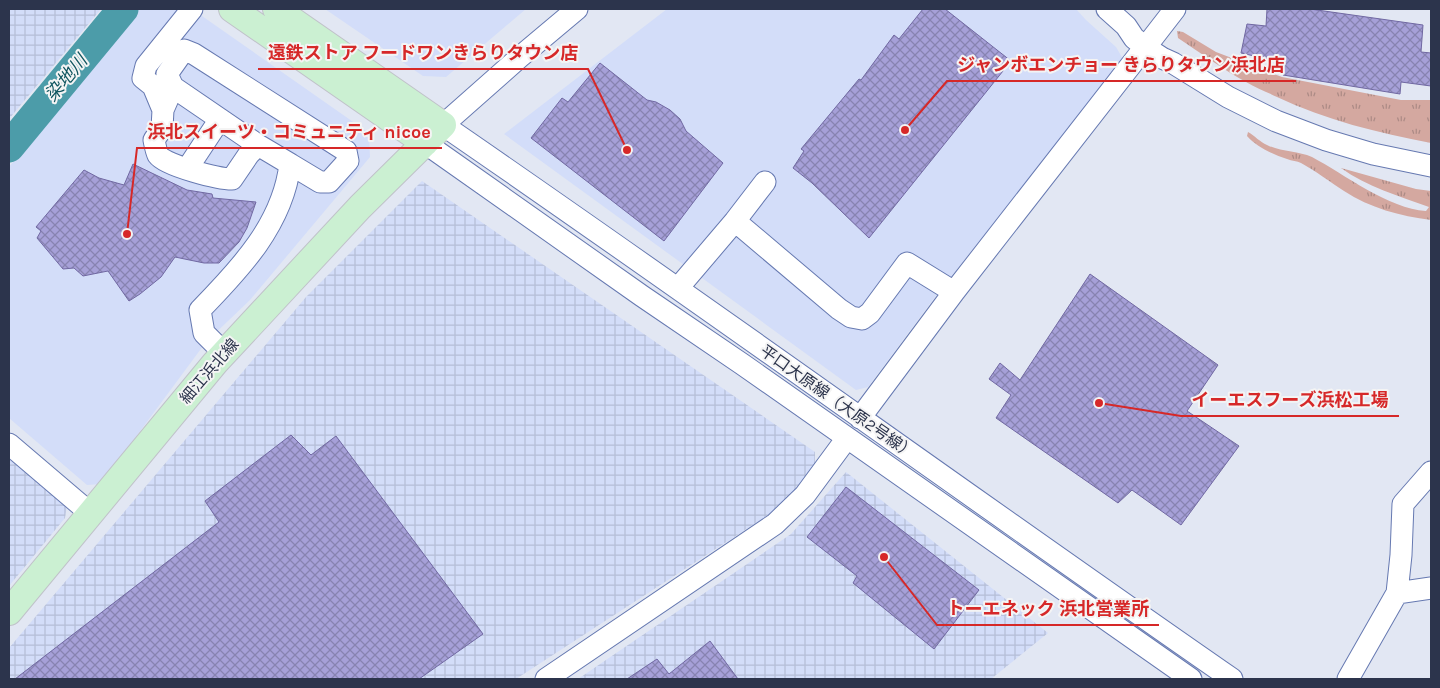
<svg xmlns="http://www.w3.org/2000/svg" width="1440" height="688" font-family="Karla,'Noto Sans JP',sans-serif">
<defs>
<pattern id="industrial-grid" width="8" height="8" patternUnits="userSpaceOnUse" patternTransform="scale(1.25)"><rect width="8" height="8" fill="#d3ddf9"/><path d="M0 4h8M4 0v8" fill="none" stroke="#b5bed7"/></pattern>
<pattern id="grass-tufts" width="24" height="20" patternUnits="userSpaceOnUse" patternTransform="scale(1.25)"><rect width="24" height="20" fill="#d4a8a0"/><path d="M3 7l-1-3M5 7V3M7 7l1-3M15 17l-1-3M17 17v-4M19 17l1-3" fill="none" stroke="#ac8a85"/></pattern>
<pattern id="building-cross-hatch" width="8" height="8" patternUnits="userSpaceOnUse" patternTransform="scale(1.25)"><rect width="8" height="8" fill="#a6a0d8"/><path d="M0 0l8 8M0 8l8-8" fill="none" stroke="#8783b1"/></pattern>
</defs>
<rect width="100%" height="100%" fill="#e2e7f3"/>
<!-- built -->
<path fill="#d3ddf9" d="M 136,9 L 192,9 L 369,133 L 370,157 L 250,300 L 206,342 L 101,484 L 87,485 L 9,418 L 9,167 Z
M 325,9 L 526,9 L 446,77 L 423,76 Z
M 667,9 L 1076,9 L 1086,20 L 1116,47 L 1123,59 L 935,297 L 868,387 L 856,390 L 504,134 Z"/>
<!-- industrial -->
<path fill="url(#industrial-grid)" d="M 9,9 L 101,9 L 9,119 Z
M 422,181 L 815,452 L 815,466 L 788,502 L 516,679 L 9,679 L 9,648 L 306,297 Z
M 9,459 L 67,506 L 65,518 L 9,586 Z
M 846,472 L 1048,633 L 991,679 L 578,679 L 791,534 Z"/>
<!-- grass -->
<path fill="url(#grass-tufts)" d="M 1177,31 L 1183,32 L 1216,52 L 1282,77 L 1401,100 L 1431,100 L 1431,143 C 1378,133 1326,120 1277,97 C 1267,92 1256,88 1246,82 C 1222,69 1201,53 1178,38 Z
M 1248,132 C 1255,136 1260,142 1267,145 C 1281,152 1298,151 1312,157 C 1344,174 1389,209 1426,211 L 1429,207 C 1399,196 1367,187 1341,168 L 1416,189 L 1431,191 L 1431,220 C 1400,216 1370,208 1344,191 C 1330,182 1316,171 1301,163 C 1297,161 1292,161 1287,159 C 1272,154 1257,147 1247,136 Z"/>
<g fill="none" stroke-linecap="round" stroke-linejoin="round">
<!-- river -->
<path stroke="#4c9ca9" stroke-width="31" d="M 9,147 L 123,9"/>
</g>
<!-- building -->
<path fill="url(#building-cross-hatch)" stroke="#7068a2" d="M 923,9 L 945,9 L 1011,61 L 869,238 L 812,183 L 793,168 L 804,151 L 801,149 L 859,79 L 861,80 L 894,35 L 899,39 Z
M 1267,9 L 1310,9 L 1423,25 L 1421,52 L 1431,53 L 1431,86 L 1401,82 L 1400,94 L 1283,75 L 1285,63 L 1241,53 L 1247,24 L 1266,26 Z
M 600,63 L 647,100 L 656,102 L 670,110 L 680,119 L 686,131 L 723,163 L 664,241 L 531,138 L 562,98 L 568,102 Z
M 133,164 L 187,190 L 212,194 L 213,198 L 256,202 L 247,228 L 239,242 L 219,263 L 204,263 L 175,257 L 161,277 L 140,294 L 129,301 L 108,271 L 83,276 L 74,268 L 63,269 L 37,238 L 41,231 L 36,227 L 84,170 L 99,178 L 124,185 Z
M 1090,274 L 1218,365 L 1187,411 L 1239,446 L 1181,525 L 1132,490 L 1118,503 L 996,418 L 1011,395 L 989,379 L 1000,363 L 1020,380 Z
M 291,435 L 311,455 L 336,436 L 483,634 L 419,679 L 15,679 L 219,522 L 205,501 Z
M 846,487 L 979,590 L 934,649 L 853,583 L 857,576 L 807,537 Z
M 710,641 L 738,679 L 627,679 L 657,659 L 669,674 Z"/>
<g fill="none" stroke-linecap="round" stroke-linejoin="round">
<defs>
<path id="minor" d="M 577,9 L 521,56 L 443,125 C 708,307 968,496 1232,679
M 1107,9 L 1126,26 L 1134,38 L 1145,47 L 1162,58 L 1173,63 L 1228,97 L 1276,121 L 1326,140 L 1373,154 L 1431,166
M 1151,40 L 1175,9
M 173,87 L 163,110 L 162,128 L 154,140 C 155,145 156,151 158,155 C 166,166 219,179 232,179 L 249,154 L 258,145
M 163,110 L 153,86 L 143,78 L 146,66 L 192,9
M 425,143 L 642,296 L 742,364 L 1191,679
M 187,169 L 220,119
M 735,221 L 839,309 L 851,317 L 862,319 L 870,313 L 907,263 L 954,292
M 678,288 L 735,221 L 765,182
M 224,353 L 204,333 L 200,310 C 240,269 283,224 290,164 L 258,145 L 173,87 L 167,74 L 184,50 L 194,54 L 346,151 L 348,161 L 329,182 L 320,182 L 290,164
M 860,418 L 954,292 L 1145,47
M 9,444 L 90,513
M 1397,593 L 1401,555 L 1403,504 L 1431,472
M 546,679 L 775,524 L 805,495 L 847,438
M 1348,679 L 1397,593 L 1431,588"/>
<path id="major" d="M 232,9 L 425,143
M 9,612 L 215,363 L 360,207 L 443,125 L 276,9"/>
</defs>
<!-- minor casing -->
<use href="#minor" stroke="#6679b1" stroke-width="23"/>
<!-- major casing -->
<use href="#major" stroke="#c0c2c9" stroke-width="28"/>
<!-- minor -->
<use href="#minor" stroke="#fff" stroke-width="21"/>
<!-- major -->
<use href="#major" stroke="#cbf0d2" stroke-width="26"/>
</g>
<g text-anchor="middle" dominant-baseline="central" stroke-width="4" stroke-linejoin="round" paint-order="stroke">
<!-- street labels -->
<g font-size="16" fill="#2c344c" stroke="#f4f4f4">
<text transform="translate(209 371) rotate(-49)">細江浜北線</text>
<text transform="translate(838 402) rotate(35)">平口大原線（大原2号線）</text>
</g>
<!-- water labels -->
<g font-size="18" font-style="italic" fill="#115660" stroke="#f4f4f4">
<text transform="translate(66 78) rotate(-50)">染地川</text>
</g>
</g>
<!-- callouts -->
<path fill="none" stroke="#d62828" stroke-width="2" d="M627 150L588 69H258M905 130L947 81H1296M127 234L137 148H442M1099 403L1181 416H1399M884 557L937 625H1159"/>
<g fill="#d62828" stroke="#f4f4f4" stroke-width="2">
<circle cx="627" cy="150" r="5"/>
<circle cx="905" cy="130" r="5"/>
<circle cx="127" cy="234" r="5"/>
<circle cx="1099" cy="403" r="5"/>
<circle cx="884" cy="557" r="5"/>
</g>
<g font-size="18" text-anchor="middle" font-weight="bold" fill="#d62828" stroke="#f4f4f4" stroke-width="4" stroke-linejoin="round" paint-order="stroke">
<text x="423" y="59">遠鉄ストア フードワンきらりタウン店</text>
<text x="1121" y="71">ジャンボエンチョー きらりタウン浜北店</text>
<text x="289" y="138">浜北スイーツ・コミュニティ nicoe</text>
<text x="1290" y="406">イーエスフーズ浜松工場</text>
<text x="1048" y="615">トーエネック 浜北営業所</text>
</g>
<!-- border -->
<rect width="1440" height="688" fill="none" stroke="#2c344c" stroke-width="20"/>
</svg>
